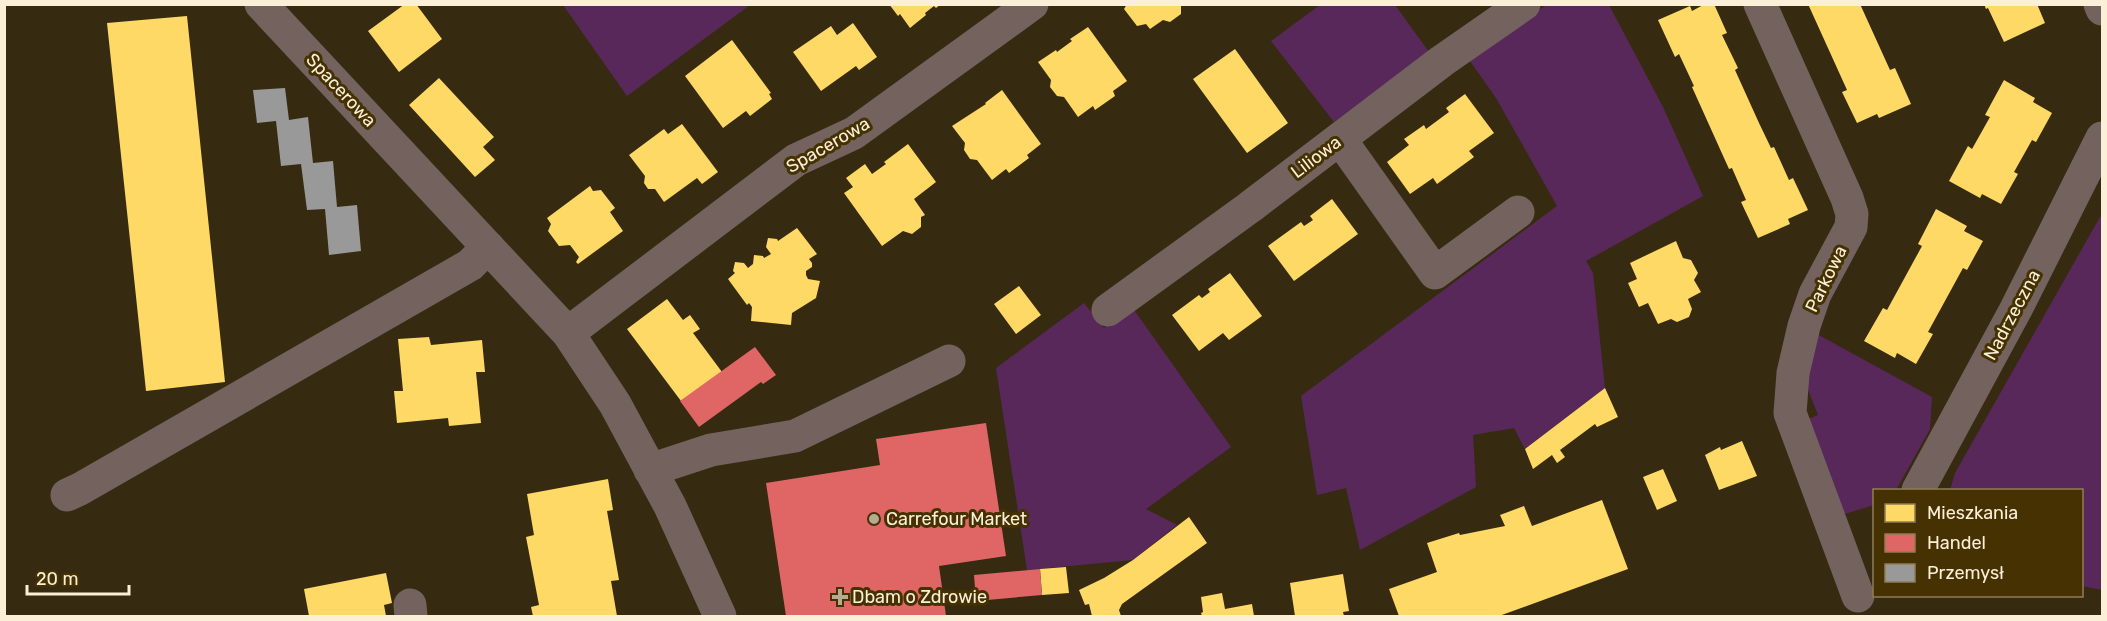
<svg xmlns="http://www.w3.org/2000/svg" width="2107" height="621" font-family="Rubik,sans-serif">
<rect width="100%" height="100%" fill="#362b10"/>
<!-- green -->
<path fill="#59285b" d="M 563,5 L 750,5 L 627,96 Z
M 1320,5 L 1395,5 L 1429,52 L 1334,122 L 1271,41 Z
M 1546,5 L 1609,5 L 1663,107 L 1703,196 L 1586,261 L 1593,273 L 1605,388 L 1525,449 L 1514,428 L 1473,435 L 1476,487 L 1360,550 L 1346,488 L 1317,495 L 1301,396 L 1557,206 L 1496,98 L 1470,61 Z
M 2100,217 L 2102,217 L 2102,590 L 2082,586 L 2082,490 L 1950,490 L 1955,473 Z
M 1084,303 L 1104,328 L 1132,307 L 1231,447 L 1146,509 L 1177,525 L 1133,560 L 1027,570 L 996,368 Z
M 1815,333 L 1932,397 L 1930,429 L 1896,490 L 1874,490 L 1874,505 L 1841,515 L 1806,420 L 1818,415 L 1803,377 Z"/>
<!-- homes -->
<path fill="#ffd966" d="M 405,4 L 416,4 L 442,39 L 399,72 L 368,31 Z
M 889,4 L 941,4 L 936,8 L 934,6 L 925,13 L 926,15 L 910,28 L 900,14 L 898,16 Z
M 1127,4 L 1183,4 L 1181,6 L 1181,14 L 1170,22 L 1163,20 L 1150,29 L 1146,24 L 1137,26 L 1124,9 Z
M 1705,4 L 1714,4 L 1727,33 L 1722,35 L 1738,68 L 1735,70 L 1759,123 L 1771,148 L 1774,147 L 1789,180 L 1793,178 L 1808,210 L 1788,219 L 1790,224 L 1758,238 L 1741,202 L 1746,200 L 1732,168 L 1729,169 L 1692,87 L 1694,86 L 1679,54 L 1675,57 L 1658,20 L 1690,6 L 1692,11 Z
M 1808,4 L 1860,4 L 1890,70 L 1895,68 L 1911,104 L 1879,118 L 1877,114 L 1857,123 L 1842,92 L 1847,90 Z
M 1984,4 L 2037,4 L 2045,23 L 2004,42 L 1988,8 L 1986,9 Z
M 187,16 L 225,382 L 146,391 L 107,23 Z
M 853,23 L 877,57 L 859,70 L 856,66 L 821,91 L 793,52 L 831,26 L 837,35 Z
M 1088,27 L 1127,81 L 1113,91 L 1115,96 L 1095,110 L 1093,106 L 1078,117 L 1064,97 L 1057,96 L 1050,87 L 1051,80 L 1038,62 L 1056,50 L 1057,52 L 1072,41 L 1070,39 Z
M 732,40 L 771,93 L 769,94 L 772,99 L 750,116 L 746,111 L 723,128 L 685,76 Z
M 1235,49 L 1288,123 L 1247,153 L 1193,79 Z
M 439,78 L 494,137 L 483,147 L 495,160 L 475,177 L 409,105 Z
M 2004,80 L 2035,98 L 2033,102 L 2052,113 L 2036,142 L 2032,140 L 2014,172 L 2018,174 L 2001,204 L 1982,194 L 1980,198 L 1949,181 L 1968,146 L 1972,149 L 1990,117 L 1985,115 Z
M 1002,90 L 1041,144 L 1027,155 L 1029,158 L 1009,173 L 1006,169 L 992,180 L 977,160 L 970,159 L 964,150 L 965,143 L 952,126 L 986,104 L 985,103 Z
M 1465,94 L 1494,133 L 1469,151 L 1474,157 L 1437,184 L 1433,178 L 1410,194 L 1387,162 L 1409,145 L 1404,139 L 1424,125 L 1426,129 L 1449,112 L 1446,108 Z
M 682,124 L 718,172 L 702,184 L 697,178 L 664,202 L 655,189 L 648,189 L 644,183 L 645,176 L 629,155 L 664,129 L 668,134 Z
M 908,144 L 936,182 L 914,199 L 925,215 L 921,217 L 921,227 L 912,234 L 903,231 L 882,246 L 844,193 L 853,187 L 846,178 L 865,164 L 872,174 L 886,164 L 884,162 Z
M 590,186 L 593,191 L 601,190 L 615,208 L 610,212 L 623,231 L 578,264 L 576,262 L 579,257 L 570,245 L 559,246 L 548,231 L 551,224 L 547,218 Z
M 1332,199 L 1358,234 L 1294,281 L 1268,246 L 1301,222 L 1304,226 L 1313,220 L 1310,216 Z
M 1936,209 L 1967,226 L 1964,231 L 1983,241 L 1967,270 L 1963,268 L 1928,332 L 1933,334 L 1916,364 L 1897,353 L 1895,358 L 1864,341 L 1883,308 L 1887,310 L 1922,246 L 1918,244 Z
M 797,228 L 817,254 L 809,259 L 812,263 L 812,267 L 806,271 L 806,275 L 808,279 L 820,281 L 816,298 L 792,313 L 791,325 L 751,321 L 752,307 L 749,303 L 747,305 L 728,279 L 735,273 L 733,271 L 735,262 L 744,263 L 748,268 L 753,264 L 754,255 L 763,256 L 764,258 L 771,254 L 766,247 L 768,238 L 777,239 L 778,241 Z
M 1676,241 L 1683,258 L 1691,260 L 1698,273 L 1694,280 L 1701,292 L 1688,299 L 1692,309 L 1689,317 L 1677,322 L 1671,319 L 1658,324 L 1648,303 L 1639,307 L 1628,283 L 1637,279 L 1630,263 Z
M 1230,273 L 1262,316 L 1229,340 L 1223,333 L 1199,351 L 1172,315 L 1199,295 L 1202,298 L 1210,292 L 1208,289 Z
M 1019,286 L 1041,315 L 1016,334 L 994,304 Z
M 667,299 L 683,320 L 690,315 L 700,329 L 693,333 L 722,372 L 681,401 L 627,329 Z
M 429,337 L 431,345 L 482,340 L 485,372 L 476,372 L 481,423 L 449,426 L 448,418 L 397,423 L 394,391 L 403,391 L 398,339 Z
M 1605,388 L 1618,417 L 1597,427 L 1595,424 L 1560,450 L 1565,457 L 1557,463 L 1552,455 L 1533,469 L 1525,449 Z
M 1742,441 L 1757,476 L 1719,490 L 1705,455 L 1720,447 L 1721,450 Z
M 1663,469 L 1677,501 L 1657,510 L 1643,477 Z
M 608,479 L 613,510 L 607,511 L 619,580 L 611,581 L 617,616 L 533,616 L 531,607 L 539,605 L 526,537 L 534,535 L 527,494 Z
M 1602,500 L 1628,569 L 1499,616 L 1399,616 L 1389,589 L 1437,572 L 1427,543 L 1459,533 L 1460,535 L 1505,526 L 1500,515 L 1524,506 L 1532,526 Z
M 1189,517 L 1207,543 L 1122,604 L 1119,610 L 1121,616 L 1092,616 L 1089,604 L 1085,605 L 1079,590 L 1104,578 L 1133,560 Z
M 1066,567 L 1069,593 L 1042,595 L 1040,569 Z
M 386,573 L 392,603 L 384,605 L 386,616 L 309,616 L 304,589 Z
M 1343,574 L 1349,611 L 1343,612 L 1344,616 L 1295,616 L 1290,583 Z
M 1222,593 L 1225,609 L 1252,604 L 1254,616 L 1202,616 L 1201,613 L 1203,612 L 1201,597 Z"/>
<!-- shops -->
<path fill="#e06666" d="M 755,347 L 776,375 L 763,384 L 761,382 L 699,427 L 680,401 Z
M 986,423 L 1006,556 L 939,566 L 946,616 L 786,616 L 766,483 L 880,465 L 876,439 Z
M 1040,569 L 1042,595 L 976,601 L 974,575 Z"/>
<!-- industry -->
<path fill="#999" d="M 285,88 L 289,120 L 308,117 L 313,163 L 333,161 L 337,207 L 357,205 L 361,251 L 329,255 L 325,209 L 307,210 L 301,164 L 281,166 L 276,121 L 257,123 L 253,90 Z"/>
<g fill="none" stroke-linecap="round" stroke-linejoin="round">
<!-- minor -->
<path stroke="#74625e" stroke-width="33" d="M 261,4 L 568,333 L 615,404 L 670,506 L 720,616
M 1760,4 L 1847,198 L 1852,214 L 1851,227 L 1815,294 L 1804,326 L 1793,373 L 1790,413 L 1858,596
M 2100,4 L 2102,9
M 1340,139 L 1435,273 L 1518,212
M 1108,310 L 1250,207 L 1442,61 L 1524,4
M 568,333 L 796,160 L 854,133 L 1032,4
M 650,470 L 711,450 L 795,436 L 949,361
M 1918,490 L 2016,309 L 2102,138
M 67,495 L 80,489 L 470,265 L 488,247
M 410,605 L 411,616"/>
</g>
<!-- markers -->
<g fill="#b6aa92" stroke="#453101" stroke-width="2">
<circle cx="874" cy="519" r="6"/>
<path d="M837 588h6v6h6v6h-6v6h-6v-6h-6v-6h6z"/>
</g>
<g text-anchor="middle" dominant-baseline="central" stroke-width="6" stroke-linejoin="round" paint-order="stroke">
<!-- street labels -->
<g font-size="18" fill="#fbefd8" stroke="#453101">
<text transform="translate(341 90) rotate(47)">Spacerowa</text>
<text transform="translate(828 145) rotate(-30)">Spacerowa</text>
<text transform="translate(1316 157) rotate(-37)">Liliowa</text>
<text transform="translate(1826 279) rotate(-64)">Parkowa</text>
<text transform="translate(2012 315) rotate(-62)">Nadrzeczna</text>
</g>
<!-- poi labels -->
<g font-size="18" fill="#fbefd8" stroke="#453101" text-anchor="start">
<text x="886" y="519">Carrefour Market</text>
<text x="852" y="597">Dbam o Zdrowie</text>
</g>
</g>
<!-- border -->
<rect width="2107" height="621" fill="none" stroke="#fbefd8" stroke-width="12"/>
<!-- legend -->
<rect x="1873" y="489" width="210" height="108" fill="#453101" stroke="#8e7d57" stroke-width="1.5"/>
<rect x="1885" y="504" width="30" height="18" fill="#ffd966" stroke="#8e7d57" stroke-width="1.5"/>
<text x="1927" y="519" font-size="18" fill="#fbefd8">Mieszkania</text>
<rect x="1885" y="534" width="30" height="18" fill="#e06666" stroke="#8e7d57" stroke-width="1.5"/>
<text x="1927" y="549" font-size="18" fill="#fbefd8">Handel</text>
<rect x="1885" y="564" width="30" height="18" fill="#999999" stroke="#8e7d57" stroke-width="1.5"/>
<text x="1927" y="579" font-size="18" fill="#fbefd8">Przemysł</text>
<!-- scale -->
<path d="M27 585v9h102v-9" fill="none" stroke="#fbefd8" stroke-width="3"/>
<text x="36" y="585" font-size="18" fill="#fbefd8" stroke="#453101" stroke-width="4.5" paint-order="stroke">20 m</text>
</svg>
